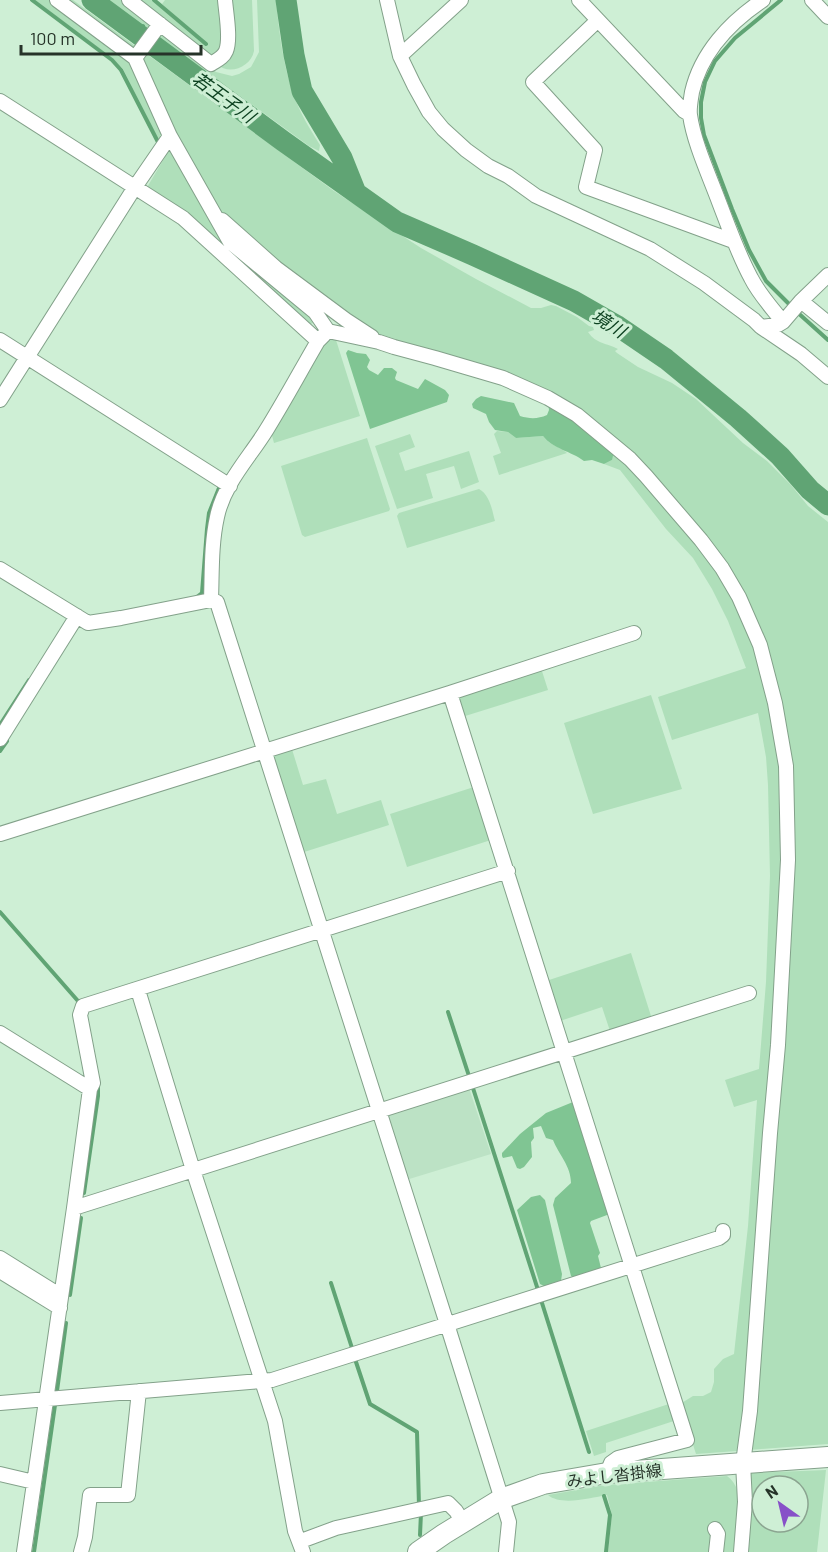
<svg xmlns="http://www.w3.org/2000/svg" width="828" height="1552" font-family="Barlow,'Noto Sans JP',sans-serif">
<rect width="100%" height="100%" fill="#ceefd5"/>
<!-- built -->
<path fill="#bce2c5" d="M 468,1085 L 491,1154 L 406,1180 L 385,1111 Z"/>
<!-- green -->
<path fill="#afdfba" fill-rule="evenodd" d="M 35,0 L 51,0 L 133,65 L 163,135 L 161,145 L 123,69 L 112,58 Z
M 65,0 L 73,0 L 138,48 L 135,50 Z
M 108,0 L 122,0 L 154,23 L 150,31 Z
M 136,0 L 152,0 L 205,45 L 207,44 L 162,4 L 165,0 L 221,0 L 222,52 L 209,57 Z
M 230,0 L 252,0 L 254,51 C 251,67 229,76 217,64 Z
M 257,0 L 276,0 C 279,32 283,65 294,96 C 300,113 310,129 320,145 L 319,151 L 309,146 L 156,35 L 163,30 L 216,72 L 232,76 L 239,74 L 251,67 L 259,52 Z
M 144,52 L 334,191 L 421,248 L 476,279 L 531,308 L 541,308 L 551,305 L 556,306 L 577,317 L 589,326 L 593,327 L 594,330 L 588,332 C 596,344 607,343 618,349 L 615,351 L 617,353 L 638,367 L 672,383 L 696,399 L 743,443 L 767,461 L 791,485 L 808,506 L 828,522 L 828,1444 L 749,1450 L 791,863 L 767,652 L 699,532 L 558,398 L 383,339 L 287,271 L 223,216 L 197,178 L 140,58 Z
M 169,145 L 193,185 L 311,314 L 313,323 L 309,325 L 146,189 L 165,157 L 164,154 Z
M 329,338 L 332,338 L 336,340 L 360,416 L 274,443 L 271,432 L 323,340 Z
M 497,431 L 508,432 L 516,438 L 543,436 C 549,445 559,446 567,453 L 499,475 L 493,456 L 501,453 L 494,434 Z
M 410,434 L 415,447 L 399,453 L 405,471 L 469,451 L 479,482 L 461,489 L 454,466 L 426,474 L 433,498 L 397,509 L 375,446 Z
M 367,438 L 390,509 L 389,511 L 305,537 L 302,535 L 281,466 Z
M 608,444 L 702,546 L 749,628 L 780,752 L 785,862 L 775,1035 L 747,1407 L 737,1451 L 696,1454 L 680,1404 L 693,1396 L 703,1396 L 711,1392 L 714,1382 L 714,1369 L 723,1359 L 734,1354 L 748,1226 L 757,1100 L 734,1107 L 725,1080 L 759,1069 L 766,982 L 770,876 L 768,785 L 766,757 L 758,713 L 672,740 L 658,697 L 746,668 L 728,621 L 712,589 L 693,558 L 666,529 L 620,470 L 604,464 L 612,460 Z
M 479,489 C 490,495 492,510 495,521 L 407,548 L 397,516 L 399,513 Z
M 541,668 L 548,690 L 462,717 L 457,694 Z
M 651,695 L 682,789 L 593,814 L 564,723 Z
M 291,746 L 303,785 L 326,779 L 337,814 L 381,800 L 389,825 L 301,853 L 271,756 Z
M 477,786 L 494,839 L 407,867 L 390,814 Z
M 631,953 L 651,1016 L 650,1019 L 610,1031 L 602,1007 L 560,1021 L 546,981 Z
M 672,1403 L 677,1420 L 606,1443 L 606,1452 L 594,1456 L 586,1431 Z
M 826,1470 L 817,1552 L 745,1552 L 747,1473 ZM 762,1486 L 798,1486 L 798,1522 L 762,1522 Z
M 727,1476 C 747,1489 740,1532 737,1552 L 608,1552 L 612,1515 L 607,1495 C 590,1498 561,1506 548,1495 L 605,1485 Z"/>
<!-- forest -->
<path fill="#80c593" d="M 348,350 L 357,353 L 366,354 L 370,360 L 367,367 L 369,370 L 378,375 L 384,368 L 392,368 L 397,372 L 395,378 L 396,380 L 418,389 L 425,379 L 445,390 L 449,395 L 447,402 L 370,429 L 346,353 Z
M 481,396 L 514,403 L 520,416 C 530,419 538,419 547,415 L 549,410 L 548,403 L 552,402 L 614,451 L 612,460 L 604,464 L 592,460 L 584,461 C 571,451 553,449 543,436 L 516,438 L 508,432 L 495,430 L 489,422 L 486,414 L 473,408 L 472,404 L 476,399 Z
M 573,1102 L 611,1212 L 607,1215 L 591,1221 L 590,1223 L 600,1253 L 598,1256 L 601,1268 L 599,1270 L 575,1278 L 571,1276 L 553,1205 L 555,1198 L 571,1183 C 571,1166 559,1155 553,1140 L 546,1138 L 541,1126 L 533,1128 L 534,1138 L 531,1142 L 532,1157 L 524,1167 L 520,1169 L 517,1168 L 512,1156 L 503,1158 L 502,1156 L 502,1153 L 520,1134 L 546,1113 Z
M 540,1195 L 545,1200 L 562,1274 L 561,1281 L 552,1285 L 544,1286 L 540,1284 L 517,1210 L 531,1197 Z"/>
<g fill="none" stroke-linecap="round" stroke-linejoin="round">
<!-- stream -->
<path stroke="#60a474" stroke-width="4" d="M 32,0 L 112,60 L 121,70 L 159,144
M 154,0 L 206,44
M 781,0 L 735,38 L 715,61 L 705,82 L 701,102 L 701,118 L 704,135 L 732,209 L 749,250 L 766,281 L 792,307
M 137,33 L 143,26
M 797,312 L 828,340
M 197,597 L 202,593 L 207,529 L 209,513 L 219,488
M 0,725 L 29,680
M 0,751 L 7,741
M 0,912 L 78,1001
M 448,1012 L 469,1076
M 472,1085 L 538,1290
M 84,1193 L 98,1096 L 98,1082
M 331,1283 L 352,1348
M 70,1295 L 81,1218
M 542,1303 L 589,1452
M 355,1359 L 370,1404 L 417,1432 L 419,1506
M 57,1391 L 66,1323
M 604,1496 L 610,1515 L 606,1552
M 420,1535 L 421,1513
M 34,1552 L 55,1405"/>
<!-- river -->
<path stroke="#60a474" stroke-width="21" d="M 92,0 L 283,141 L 397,222 L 473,255 L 574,301 L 616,325 L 666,359 L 738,418 L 780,456 L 810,490 L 828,505
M 286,0 L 294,55 L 302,91 L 342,158 L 356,193"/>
<defs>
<path id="minor" d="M 57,0 L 135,58
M 129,0 L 211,64 C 217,60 223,58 226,51 C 231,39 226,13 225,0
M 387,0 L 400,56 L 414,85 L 429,112 L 443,129 L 466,150 L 488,166 L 508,176 L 536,196 L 650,249 L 704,283 L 754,320 L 761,327 L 778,325 L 783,322 L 801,301 L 828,275
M 579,0 L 684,111 L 689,114
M 763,0 C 730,22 701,53 692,92 C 691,99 689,108 690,115 C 694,143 709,175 719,202 C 729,228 738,254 751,278 C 759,294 772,308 783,322
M 812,0 L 828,17
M 598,20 L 533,82 L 595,150 L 586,187 L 733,241
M 400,56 L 461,0
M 0,101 L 183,218 L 318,341
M 170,136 L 230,242 L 315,312 L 328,331 L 379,342 L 394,347 L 435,358 L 503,378 L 548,398 L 577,415 L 630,459 L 646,476 L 701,540 L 722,568 L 739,597 L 760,645 L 775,703 L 786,766 L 788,860 L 778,1045 L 770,1133 L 750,1411 L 743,1463 L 745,1502 L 741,1552
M 222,220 L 276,268 L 346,320 L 372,337
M 801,301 L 828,323
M 761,327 L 801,354 L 828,377
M 0,340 L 230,486
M 0,400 L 135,187 L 170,136 L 135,58 L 160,24
M 0,569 L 88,623 L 121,618 L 211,600
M 211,600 L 217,602 L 447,1324 L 509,1522 L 506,1552
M 211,600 C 212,572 211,544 217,517 C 224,483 250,457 267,429 C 285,400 301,370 318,341 L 324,335
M 450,693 L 687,1440 L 618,1458 L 611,1463 L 607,1473
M 0,739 L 77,616
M 0,834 L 450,693 L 634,633
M 138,990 L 193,1170 L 275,1421 L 295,1531 L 303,1552
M 0,1033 L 90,1089 L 74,1208 L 24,1552
M 90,1089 L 93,1083 L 80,1015 L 83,1006 L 508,871
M 74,1208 L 749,993
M 0,1258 L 61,1296
M 0,1271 L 60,1308
M 0,1403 L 272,1380 L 719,1238 L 723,1235 L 723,1231
M 0,1474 L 34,1482
M 715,1529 L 718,1534 L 716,1552
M 301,1541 L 336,1528 L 448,1503 L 456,1511 L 463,1522
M 81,1552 L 85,1537 L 90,1495 L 128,1495 L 139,1391"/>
<path id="secondary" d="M 418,1552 L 444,1534 L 501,1499 L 543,1484 L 607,1473 L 828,1457"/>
</defs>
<!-- minor casing -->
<use href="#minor" stroke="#83a18a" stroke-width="16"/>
<!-- secondary casing -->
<use href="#secondary" stroke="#83a18a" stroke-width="22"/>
<!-- minor -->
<use href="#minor" stroke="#fff" stroke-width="14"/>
<!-- secondary -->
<use href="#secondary" stroke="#fff" stroke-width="20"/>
</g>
<g text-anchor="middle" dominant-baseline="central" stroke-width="6" stroke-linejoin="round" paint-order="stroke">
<!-- street labels -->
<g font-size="16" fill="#263329" stroke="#ceefd5">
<text transform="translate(614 1475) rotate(-7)">みよし沓掛線</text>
</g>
<!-- water labels -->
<g font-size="18" font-style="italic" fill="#0d4221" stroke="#ceefd5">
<text transform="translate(224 97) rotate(36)">若王子川</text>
<text transform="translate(609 323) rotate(32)">境川</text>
</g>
</g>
<!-- north arrow -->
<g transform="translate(780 1504) rotate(326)"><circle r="28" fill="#ceefd5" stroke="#8ba490" stroke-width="1.5"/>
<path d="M0-4.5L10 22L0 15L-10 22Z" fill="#8750c8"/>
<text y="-9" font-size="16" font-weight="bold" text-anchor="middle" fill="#263329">N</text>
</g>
<!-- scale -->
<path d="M21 45v9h180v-9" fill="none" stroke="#263329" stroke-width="3"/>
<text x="30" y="45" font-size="18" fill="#263329" stroke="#ceefd5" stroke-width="4.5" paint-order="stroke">100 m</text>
</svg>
